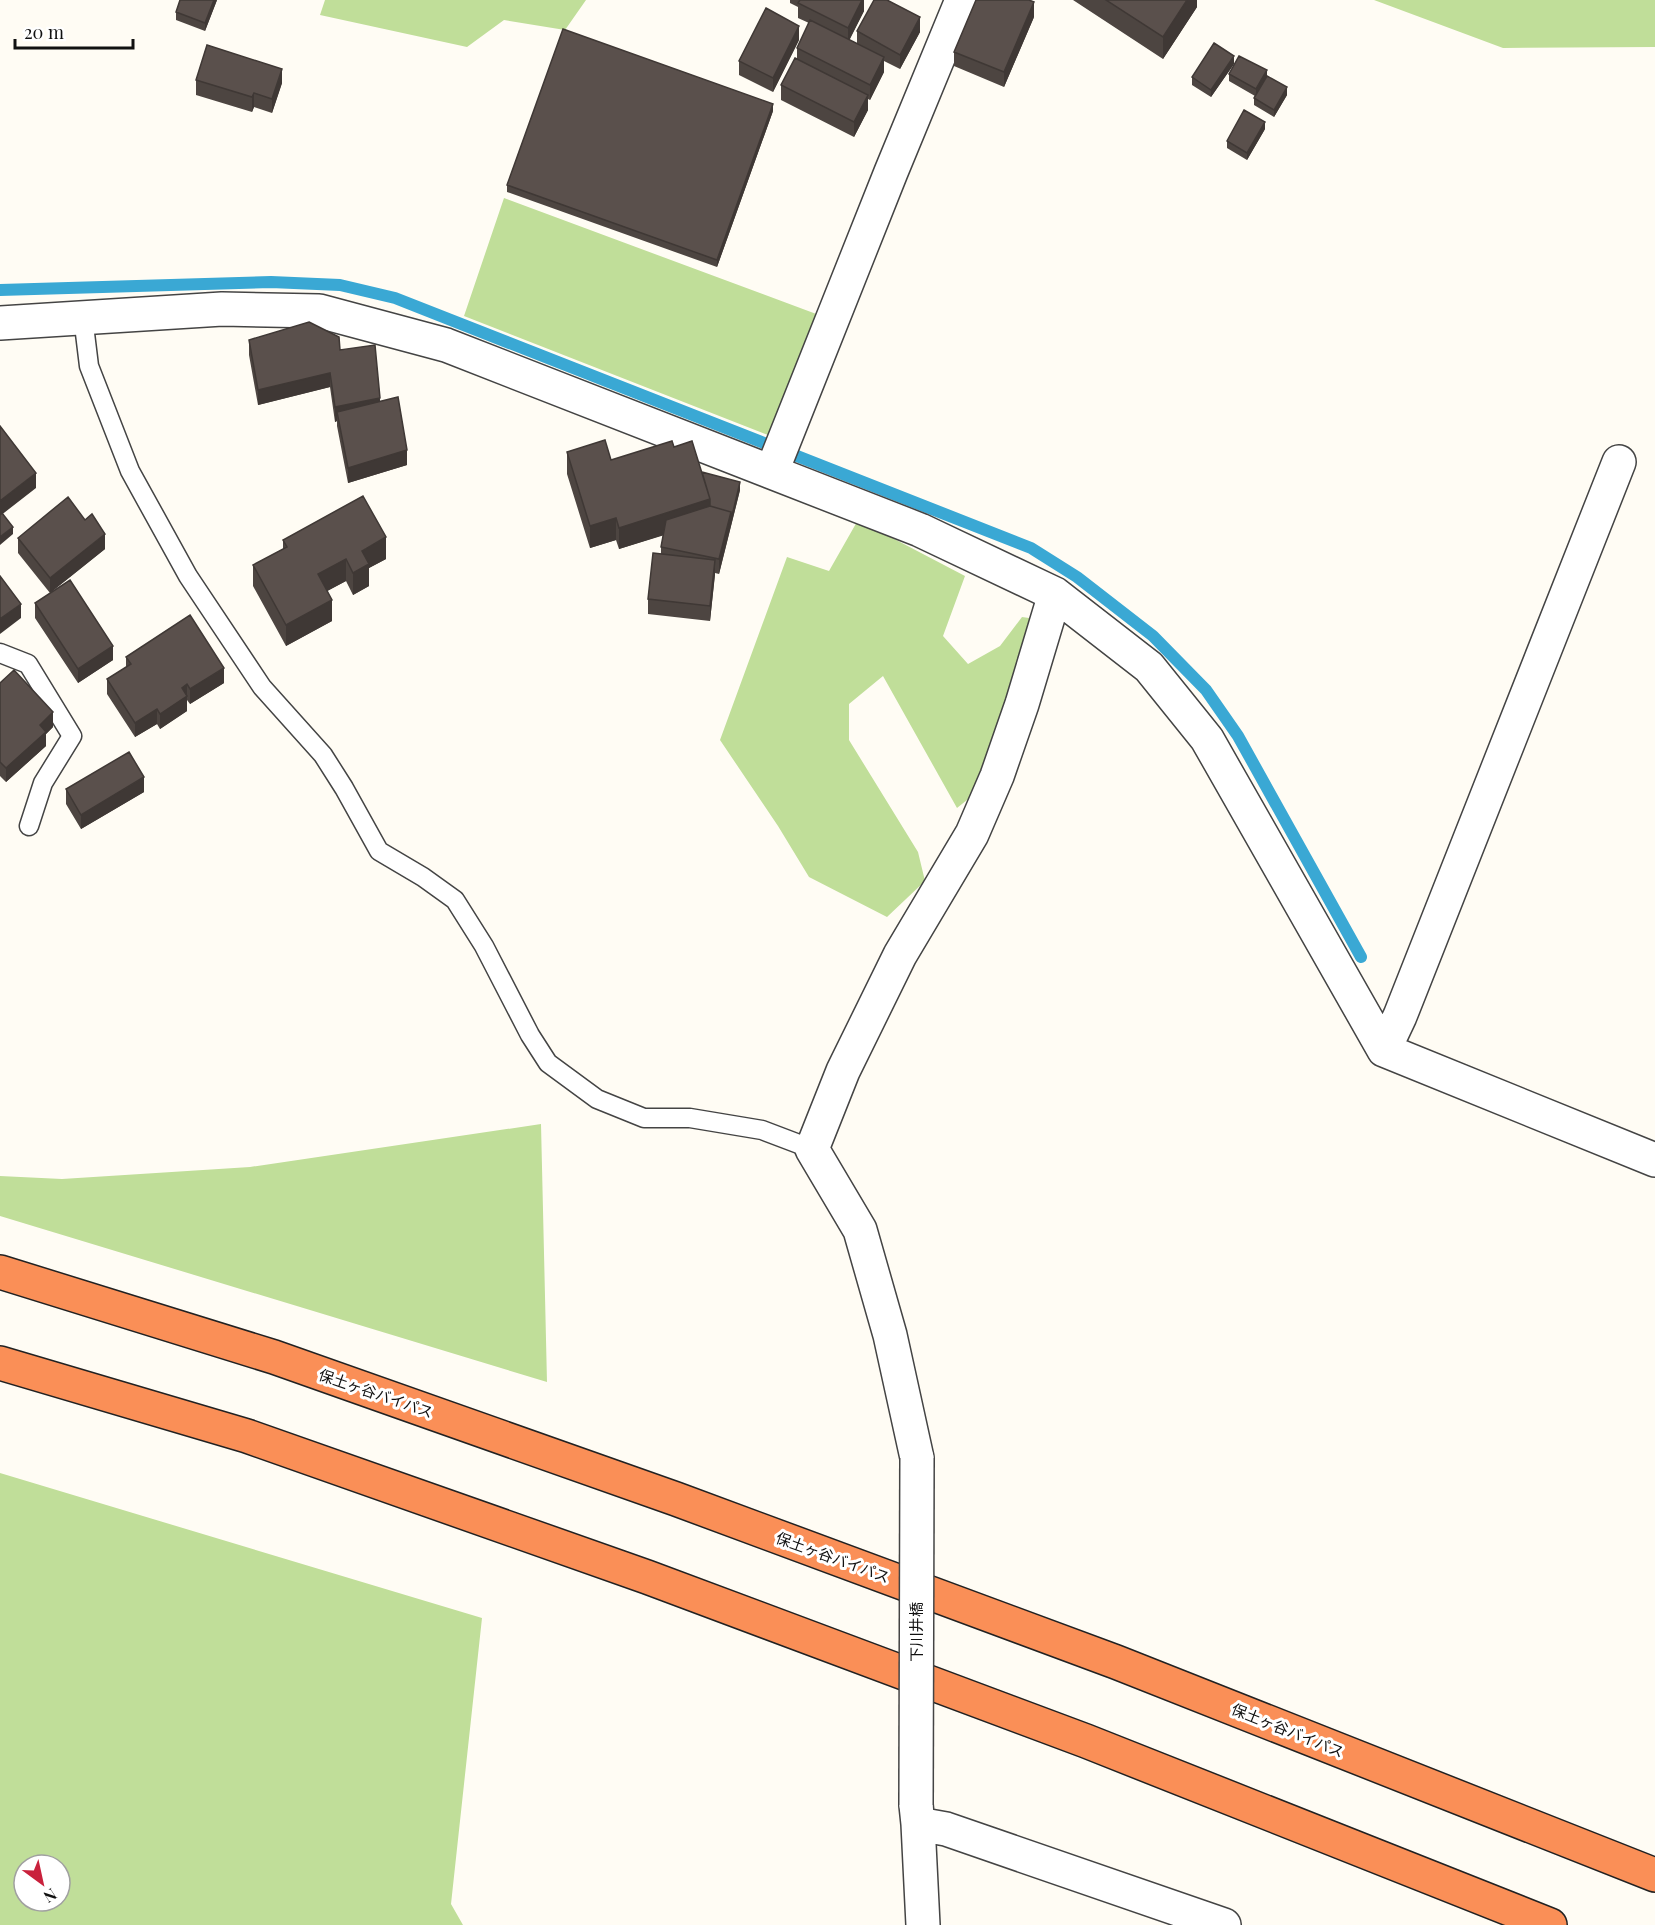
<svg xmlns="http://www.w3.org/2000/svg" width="1655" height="1925" font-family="'Playfair Display','Noto Sans JP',serif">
<rect width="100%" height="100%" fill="#fffcf4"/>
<!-- forest -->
<path fill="#c0de99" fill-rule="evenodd" d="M 325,0 L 586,0 L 565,30 L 504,20 L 467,47 L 320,15 Z
M 1374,0 L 1655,0 L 1655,47 L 1503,48 Z
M 504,198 L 819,315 L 768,435 L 464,316 Z
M 858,520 L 965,576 L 943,636 L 968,664 L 1000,646 L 1022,617 L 1036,619 L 997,776 L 957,808 L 883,676 L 849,704 L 849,740 L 918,852 L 925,881 L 887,917 L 809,877 L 778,826 L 720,740 L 787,557 L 829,571 Z
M 541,1124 L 547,1382 L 0,1216 L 0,1176 L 62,1179 L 250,1167 Z
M 0,1473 L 482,1618 L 451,1904 L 463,1925 L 0,1925 ZM 24,1865 L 60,1865 L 60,1901 L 24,1901 Z"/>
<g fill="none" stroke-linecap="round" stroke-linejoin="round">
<!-- stream -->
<path stroke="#3aa8d4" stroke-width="12" d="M 0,290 L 271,282 L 340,285 L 395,298 L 1031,548 L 1077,577 L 1153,636 L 1206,690 L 1238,736 L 1361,957"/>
<defs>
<path id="service" d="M 83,317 L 89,366 L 130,471 L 188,576 L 262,687 L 323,755 L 344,788 L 379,851 L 423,877 L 455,900 L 484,946 L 530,1035 L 548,1063 L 597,1099 L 644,1118 L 690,1118 L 762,1130 L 812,1149
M 0,653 L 28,664 L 72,736 L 43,783 L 29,826"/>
<path id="minor" d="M 0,323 L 222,309 L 319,311 L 446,345 L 920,530 L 1055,594 L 1149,667 L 1207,739 L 1384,1050 L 1655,1160
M 772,471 L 891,172 L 962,0
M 1384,1050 L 1400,1016 L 1619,462
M 917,1458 L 890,1335 L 860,1230 L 812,1149 L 843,1071 L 900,955 L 972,834 L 997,776 L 1022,704 L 1055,594
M 916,1805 L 918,1824 L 923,1925
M 918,1824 L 946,1829 L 1224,1925"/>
<path id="motorway" d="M 0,1272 L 274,1357 L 676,1499 L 1116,1662 L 1655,1875
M 0,1363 L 247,1436 L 647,1577 L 1086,1741 L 1550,1925"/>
</defs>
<!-- service casing -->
<use href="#service" stroke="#444" stroke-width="21"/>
<!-- minor casing -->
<use href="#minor" stroke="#444" stroke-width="36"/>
<!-- motorway casing -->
<use href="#motorway" stroke="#222" stroke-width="36"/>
<!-- service -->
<use href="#service" stroke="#fff" stroke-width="18"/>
<!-- minor -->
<use href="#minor" stroke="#fff" stroke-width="33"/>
<!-- motorway -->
<use href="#motorway" stroke="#fa8f57" stroke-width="33"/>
<defs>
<path id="minor-bridge" d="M 916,1805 L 917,1458"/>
</defs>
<!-- minor-bridge casing -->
<use href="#minor-bridge" stroke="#444" stroke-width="36" stroke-linecap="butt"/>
<!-- minor-bridge -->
<use href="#minor-bridge" stroke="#fff" stroke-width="33"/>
</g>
<!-- wall -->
<path fill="#4d4541" d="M 217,0 L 205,31 L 176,20 L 176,12 Z
M 790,0 L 864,0 L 864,11 L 849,40 L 857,44 L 857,31 L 920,32 L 900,69 L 884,61 L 884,72 L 870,100 L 868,99 L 868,110 L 854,137 L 781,100 L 781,85 L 797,59 L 797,48 L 809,23 L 798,18 L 798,7 L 790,3 Z
M 1073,0 L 1197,0 L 1197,7 L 1163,59 Z
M 1034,17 L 1004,87 L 954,66 L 954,52 Z
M 799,40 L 773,92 L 739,75 L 739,61 Z
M 1234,64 L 1211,97 L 1192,85 L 1192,77 Z
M 1229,74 L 1267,76 L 1287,95 L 1274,117 L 1254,105 L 1254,98 L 1255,96 L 1229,81 Z
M 196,80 L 282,83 L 272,113 L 254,107 L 252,112 L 196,95 Z
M 773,111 L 717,267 L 507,192 L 507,185 Z
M 1265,129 L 1247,160 L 1227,148 L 1227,141 Z
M 249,340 L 340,350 L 380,401 L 407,465 L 348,483 L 337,426 L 337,421 L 335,422 L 330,387 L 258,405 L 249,355 Z
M 674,447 L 702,472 L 740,490 L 719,574 L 715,573 L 710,621 L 648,614 L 648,599 L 661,554 L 661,547 L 663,535 L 619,549 L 616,540 L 590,548 L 567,474 L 567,452 L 611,460 Z
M 18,538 L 105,549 L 50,593 L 18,553 Z
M 283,540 L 386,559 L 369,568 L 369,586 L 353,595 L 346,581 L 327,591 L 332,621 L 286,646 L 253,586 L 253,565 L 283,549 Z
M 35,603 L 113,660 L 78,683 L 35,618 Z
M 126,657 L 224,683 L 190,704 L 187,700 L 187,711 L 160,729 L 157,724 L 135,737 L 107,694 L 107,679 L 126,667 Z
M 0,683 L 53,727 L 46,734 L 46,746 L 6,782 L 0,776 Z
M 66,789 L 144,792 L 81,829 L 66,804 Z"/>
<!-- shaded-wall -->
<path fill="#3f3835" d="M 214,0 L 217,0 L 205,31 L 205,23 Z
M 862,0 L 864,0 L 864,11 L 848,43 L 848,28 Z
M 1187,0 L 1197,0 L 1197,7 L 1163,59 L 1163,37 Z
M 1034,2 L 1034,17 L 1004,87 L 1004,72 Z
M 920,17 L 920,32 L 900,69 L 900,55 Z
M 799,26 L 799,40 L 773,92 L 773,78 Z
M 1234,56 L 1234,64 L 1211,97 L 1211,90 Z
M 884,57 L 884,72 L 870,100 L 870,85 Z
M 282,69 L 282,83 L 272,113 L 272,99 Z
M 1267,70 L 1267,78 L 1256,96 L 1256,89 Z
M 1287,87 L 1287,95 L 1274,117 L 1274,110 Z
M 254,93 L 254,107 L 252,112 L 252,97 Z
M 868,95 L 868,110 L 854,137 L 854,122 Z
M 773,104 L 773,111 L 717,267 L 717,260 Z
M 1265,122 L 1265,129 L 1247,160 L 1247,153 Z
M 330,373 L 330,387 L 258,405 L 258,390 Z
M 380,398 L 380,412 L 337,412 L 337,421 L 335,422 L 335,407 Z
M 407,450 L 407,465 L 348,483 L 348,468 Z
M 36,473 L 36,488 L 0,516 L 0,501 Z
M 740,482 L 740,490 L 719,574 L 719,559 L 731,512 Z
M 710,499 L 710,521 L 619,549 L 619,528 Z
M 616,518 L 616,540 L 590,548 L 590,526 Z
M 13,527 L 13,534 L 0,545 L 0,537 Z
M 105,534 L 105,549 L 50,593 L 50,578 Z
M 386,537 L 386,559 L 369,568 L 369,586 L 353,595 L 353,573 L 362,551 Z
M 346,559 L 346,581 L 318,596 L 318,574 Z
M 715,560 L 715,575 L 710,621 L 710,606 Z
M 332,600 L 332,621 L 286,646 L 286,625 Z
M 21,604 L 21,618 L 0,634 L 0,619 Z
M 113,646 L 113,660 L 78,683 L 78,669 Z
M 224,668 L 224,683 L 190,704 L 190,689 Z
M 187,684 L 187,711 L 160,729 L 160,714 L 182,688 Z
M 157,709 L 157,724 L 135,737 L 135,723 Z
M 53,712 L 53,727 L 46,734 L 46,746 L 6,782 L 6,768 L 40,725 Z
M 144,777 L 144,792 L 81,829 L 81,815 Z"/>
<!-- building -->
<path fill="#5a504c" stroke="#3f3835" stroke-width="1.5" d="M 180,0 L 214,0 L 205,23 L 176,12 Z
M 800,0 L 862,0 L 848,28 L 798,3 Z
M 874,0 L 887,0 L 920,17 L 900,55 L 857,31 Z
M 976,0 L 1029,0 L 1034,2 L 1004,72 L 954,52 Z
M 1106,0 L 1187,0 L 1163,37 Z
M 766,8 L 799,26 L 773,78 L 739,61 Z
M 810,20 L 884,57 L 870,85 L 797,48 Z
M 563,29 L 773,104 L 717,260 L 507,185 Z
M 1214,43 L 1234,56 L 1211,90 L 1192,77 Z
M 207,45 L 282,69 L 272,99 L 254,93 L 252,97 L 196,80 Z
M 1239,56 L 1267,70 L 1256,89 L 1229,74 Z
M 795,58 L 868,95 L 854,122 L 781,85 Z
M 1267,76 L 1287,87 L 1274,110 L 1254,98 Z
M 1244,110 L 1265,122 L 1247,153 L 1227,141 Z
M 309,322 L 339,337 L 340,350 L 375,345 L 380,398 L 335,407 L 330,373 L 258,390 L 249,340 Z
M 398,397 L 407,450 L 348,468 L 337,412 Z
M 0,426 L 36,473 L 0,501 Z
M 605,440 L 611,460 L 672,441 L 674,447 L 692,441 L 710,499 L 619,528 L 616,518 L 590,526 L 567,452 Z
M 702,472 L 740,482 L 731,520 L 731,512 L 710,506 L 710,499 Z
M 363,496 L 386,537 L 362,551 L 369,564 L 353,573 L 346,559 L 318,574 L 332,600 L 286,625 L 253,565 L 287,547 L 283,540 Z
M 68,497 L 85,520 L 92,514 L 105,534 L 50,578 L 18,538 Z
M 710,506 L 731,512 L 719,559 L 661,547 L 666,520 Z
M 2,513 L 13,527 L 0,537 L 0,515 Z
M 653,553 L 715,560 L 710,606 L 648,599 Z
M 0,576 L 21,604 L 0,619 Z
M 70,580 L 113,646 L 78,669 L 35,603 Z
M 190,615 L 224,668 L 190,689 L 187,684 L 182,688 L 187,696 L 160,714 L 157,709 L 135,723 L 107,679 L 131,664 L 126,657 Z
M 14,670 L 53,712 L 40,725 L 46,732 L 6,768 L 0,762 L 0,683 Z
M 129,752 L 144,777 L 81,815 L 66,789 Z"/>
<g text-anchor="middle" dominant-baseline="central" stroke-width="6" stroke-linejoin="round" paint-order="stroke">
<!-- street labels -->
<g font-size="15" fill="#111" stroke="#fff">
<text transform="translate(376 1393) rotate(19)">保土ヶ谷バイパス</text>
<text transform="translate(833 1557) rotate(20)">保土ヶ谷バイパス</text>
<text transform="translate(916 1632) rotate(-90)">下川井橋</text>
<text transform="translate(1288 1730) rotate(22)">保土ヶ谷バイパス</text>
</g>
</g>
<!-- north arrow -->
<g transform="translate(42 1883) rotate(147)"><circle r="28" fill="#ffffff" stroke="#a0a0a0" stroke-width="1.5"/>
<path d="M0-4.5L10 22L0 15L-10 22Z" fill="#c9213c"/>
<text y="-9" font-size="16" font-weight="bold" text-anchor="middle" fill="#111111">N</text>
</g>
<!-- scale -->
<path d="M15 39v9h118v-9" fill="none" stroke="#111111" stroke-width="3"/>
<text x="24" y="39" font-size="18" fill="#111111" stroke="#ffffff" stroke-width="4.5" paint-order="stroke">20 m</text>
</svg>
